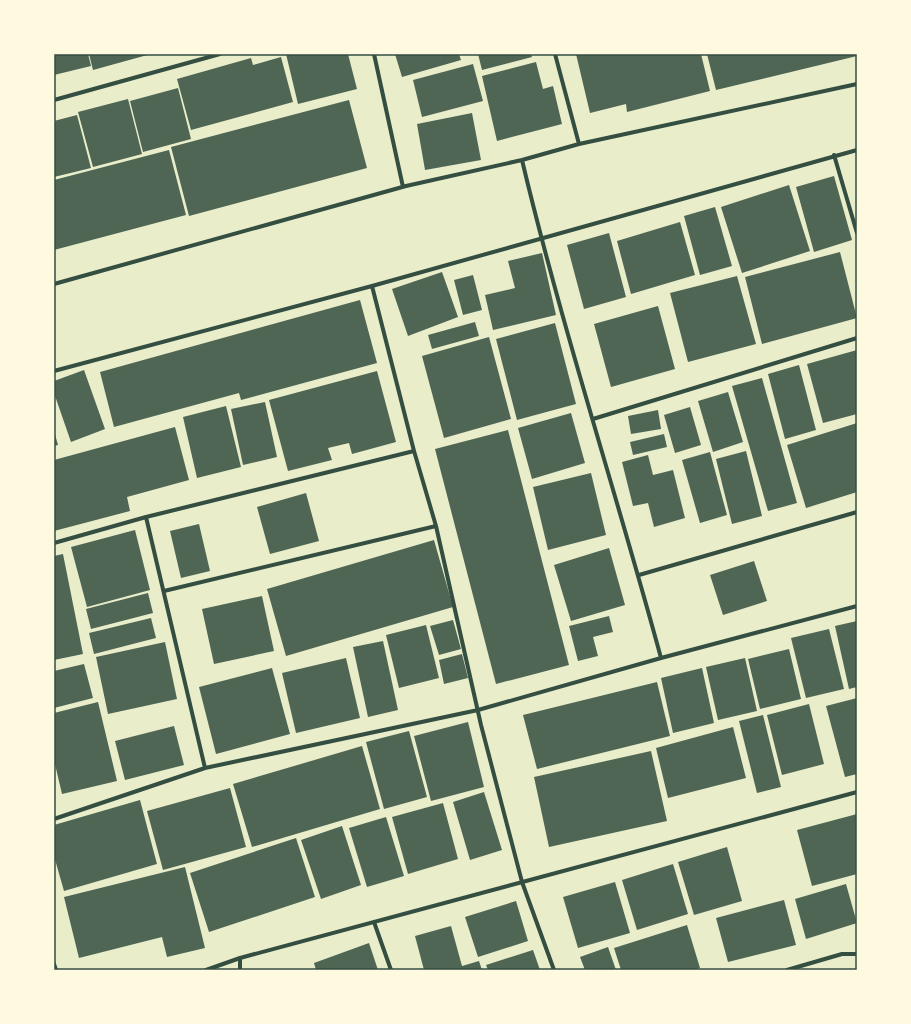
<svg xmlns="http://www.w3.org/2000/svg" width="911" height="1024" font-family="'Archivo Narrow',sans-serif">
<rect width="100%" height="100%" fill="#e9edc9"/>
<!-- building -->
<path fill="#4f6655" d="M 54,54 L 88,54 L 91,66 L 54,75 Z
M 89,54 L 151,54 L 93,70 Z
M 286,54 L 348,54 L 357,89 L 298,104 Z
M 395,54 L 459,54 L 461,60 L 402,77 Z
M 478,54 L 531,54 L 532,57 L 482,70 Z
M 576,54 L 701,54 L 710,91 L 627,112 L 626,104 L 590,113 Z
M 707,54 L 857,54 L 857,56 L 716,90 Z
M 281,57 L 293,102 L 191,130 L 177,79 L 251,58 L 253,65 Z
M 536,62 L 543,89 L 553,86 L 562,124 L 497,141 L 482,76 Z
M 473,64 L 483,101 L 422,117 L 413,80 Z
M 178,88 L 191,139 L 143,152 L 130,101 Z
M 128,99 L 142,154 L 93,167 L 78,112 Z
M 349,100 L 367,168 L 189,216 L 171,147 Z
M 472,113 L 481,160 L 425,170 L 417,124 Z
M 77,115 L 91,168 L 54,177 L 54,121 Z
M 169,150 L 186,215 L 54,250 L 54,180 Z
M 834,176 L 852,240 L 814,252 L 796,187 Z
M 789,185 L 810,251 L 742,273 L 721,207 Z
M 715,207 L 732,266 L 700,275 L 684,216 Z
M 680,222 L 695,275 L 631,294 L 617,241 Z
M 609,233 L 626,297 L 584,309 L 567,245 Z
M 840,252 L 857,318 L 762,344 L 745,277 Z
M 542,253 L 556,315 L 493,330 L 485,295 L 515,288 L 508,261 Z
M 442,272 L 458,317 L 408,336 L 392,289 Z
M 473,275 L 482,310 L 463,315 L 454,280 Z
M 737,276 L 756,344 L 688,362 L 670,293 Z
M 360,300 L 377,363 L 241,400 L 239,393 L 114,427 L 100,372 Z
M 658,306 L 675,369 L 611,387 L 594,324 Z
M 475,322 L 479,336 L 432,349 L 428,335 Z
M 555,323 L 576,404 L 517,420 L 496,339 Z
M 489,337 L 511,419 L 444,438 L 422,356 Z
M 857,350 L 857,414 L 823,423 L 807,364 Z
M 799,365 L 816,430 L 785,439 L 768,374 Z
M 84,370 L 105,429 L 71,442 L 54,393 L 54,381 Z
M 377,371 L 396,442 L 352,454 L 349,443 L 328,448 L 332,460 L 288,471 L 269,400 Z
M 762,378 L 797,503 L 768,511 L 732,386 Z
M 728,392 L 743,442 L 713,452 L 698,401 Z
M 265,402 L 277,457 L 243,465 L 231,409 Z
M 226,406 L 241,467 L 197,478 L 183,417 Z
M 690,407 L 701,445 L 675,453 L 664,415 Z
M 658,410 L 661,429 L 631,434 L 628,416 Z
M 571,413 L 585,463 L 532,479 L 518,428 Z
M 857,423 L 857,492 L 806,508 L 787,445 Z
M 175,427 L 189,480 L 127,497 L 130,511 L 54,531 L 54,460 Z
M 508,430 L 569,665 L 496,684 L 435,449 Z
M 54,431 L 58,445 L 54,446 Z
M 664,434 L 667,447 L 633,455 L 630,442 Z
M 746,451 L 762,516 L 732,524 L 716,459 Z
M 710,452 L 727,515 L 700,523 L 682,460 Z
M 648,455 L 653,475 L 673,470 L 685,518 L 654,527 L 648,503 L 633,506 L 622,462 Z
M 591,473 L 606,535 L 548,550 L 533,487 Z
M 306,493 L 319,541 L 270,554 L 257,507 Z
M 199,524 L 210,571 L 181,578 L 170,531 Z
M 135,530 L 150,590 L 87,607 L 71,547 Z
M 434,540 L 453,607 L 286,656 L 267,589 Z
M 609,548 L 625,605 L 571,621 L 554,565 Z
M 63,554 L 83,654 L 54,660 L 54,556 Z
M 754,561 L 767,601 L 723,615 L 710,575 Z
M 148,593 L 153,613 L 91,629 L 86,609 Z
M 262,596 L 274,651 L 214,664 L 202,609 Z
M 609,616 L 613,632 L 593,637 L 598,656 L 578,661 L 569,626 Z
M 151,618 L 156,638 L 94,654 L 89,633 Z
M 453,620 L 461,649 L 439,655 L 430,626 Z
M 857,621 L 857,687 L 849,689 L 835,626 Z
M 426,625 L 439,678 L 399,688 L 386,635 Z
M 829,629 L 844,689 L 806,698 L 791,638 Z
M 383,641 L 398,710 L 368,717 L 353,647 Z
M 165,642 L 177,699 L 108,714 L 96,657 Z
M 789,649 L 801,699 L 760,709 L 748,659 Z
M 462,654 L 468,678 L 444,684 L 439,660 Z
M 346,658 L 360,718 L 296,733 L 282,673 Z
M 745,658 L 757,711 L 718,720 L 706,667 Z
M 84,664 L 93,698 L 54,708 L 54,671 Z
M 272,668 L 290,734 L 216,754 L 199,687 Z
M 702,668 L 714,723 L 673,733 L 661,678 Z
M 657,682 L 670,736 L 537,769 L 523,715 Z
M 857,698 L 857,774 L 845,777 L 826,706 Z
M 98,702 L 117,781 L 62,794 L 54,760 L 54,713 Z
M 809,704 L 824,764 L 782,775 L 767,715 Z
M 763,715 L 781,787 L 757,793 L 739,721 Z
M 468,722 L 484,787 L 431,801 L 414,736 Z
M 174,726 L 184,765 L 125,780 L 115,741 Z
M 733,727 L 746,778 L 668,798 L 656,748 Z
M 409,731 L 427,797 L 384,809 L 366,742 Z
M 362,746 L 380,809 L 252,847 L 233,784 Z
M 651,751 L 667,821 L 549,847 L 534,777 Z
M 230,788 L 246,847 L 163,870 L 147,811 Z
M 484,792 L 502,850 L 470,860 L 453,802 Z
M 140,800 L 157,864 L 64,891 L 54,856 L 54,825 Z
M 443,803 L 458,859 L 408,874 L 392,817 Z
M 857,814 L 857,874 L 812,886 L 797,830 Z
M 386,817 L 404,876 L 367,887 L 349,828 Z
M 342,826 L 361,885 L 321,899 L 301,840 Z
M 296,838 L 315,897 L 209,932 L 190,873 Z
M 727,847 L 742,901 L 694,915 L 678,862 Z
M 673,864 L 688,914 L 637,930 L 622,880 Z
M 185,867 L 205,948 L 167,957 L 162,937 L 79,958 L 64,897 Z
M 615,882 L 630,933 L 578,948 L 563,897 Z
M 846,884 L 857,923 L 806,939 L 795,899 Z
M 784,900 L 796,945 L 728,962 L 716,918 Z
M 516,901 L 528,941 L 478,957 L 465,917 Z
M 687,925 L 700,968 L 693,970 L 621,970 L 614,948 Z
M 451,926 L 462,966 L 479,961 L 482,970 L 424,970 L 415,936 Z
M 369,943 L 378,970 L 316,970 L 314,963 Z
M 608,947 L 616,970 L 585,970 L 580,957 Z
M 533,950 L 540,970 L 488,970 L 486,965 Z"/>
<g fill="none" stroke-linecap="round" stroke-linejoin="round">
<!-- minor -->
<path stroke="#344e41" stroke-width="4" d="M 374,54 L 403,187
M 555,54 L 579,144
M 54,100 L 220,54
M 834,155 L 857,233
M 522,160 C 562,328 616,492 661,658
M 54,284 L 406,186 L 522,160 L 579,144 L 857,84
M 372,286 L 414,451 L 436,526 L 481,725 L 522,882 L 554,970
M 54,371 L 372,286 L 857,150
M 593,419 L 857,338
M 146,517 L 205,768
M 54,543 L 146,517 L 414,451
M 639,575 L 857,512
M 164,591 L 436,526
M 54,819 L 205,768 L 478,710 L 661,658 L 857,606
M 374,922 L 391,970
M 240,958 L 240,970
M 54,964 L 56,970
M 206,970 L 240,958 L 857,792
M 787,970 L 842,954 L 857,954"/>
</g>
<!-- border -->
<rect width="911" height="1024" fill="none" stroke="#fefae0" stroke-width="110"/>
<rect x="55" y="55" width="801" height="914" fill="none" stroke="#344e41" stroke-width="1.5"/>
</svg>
